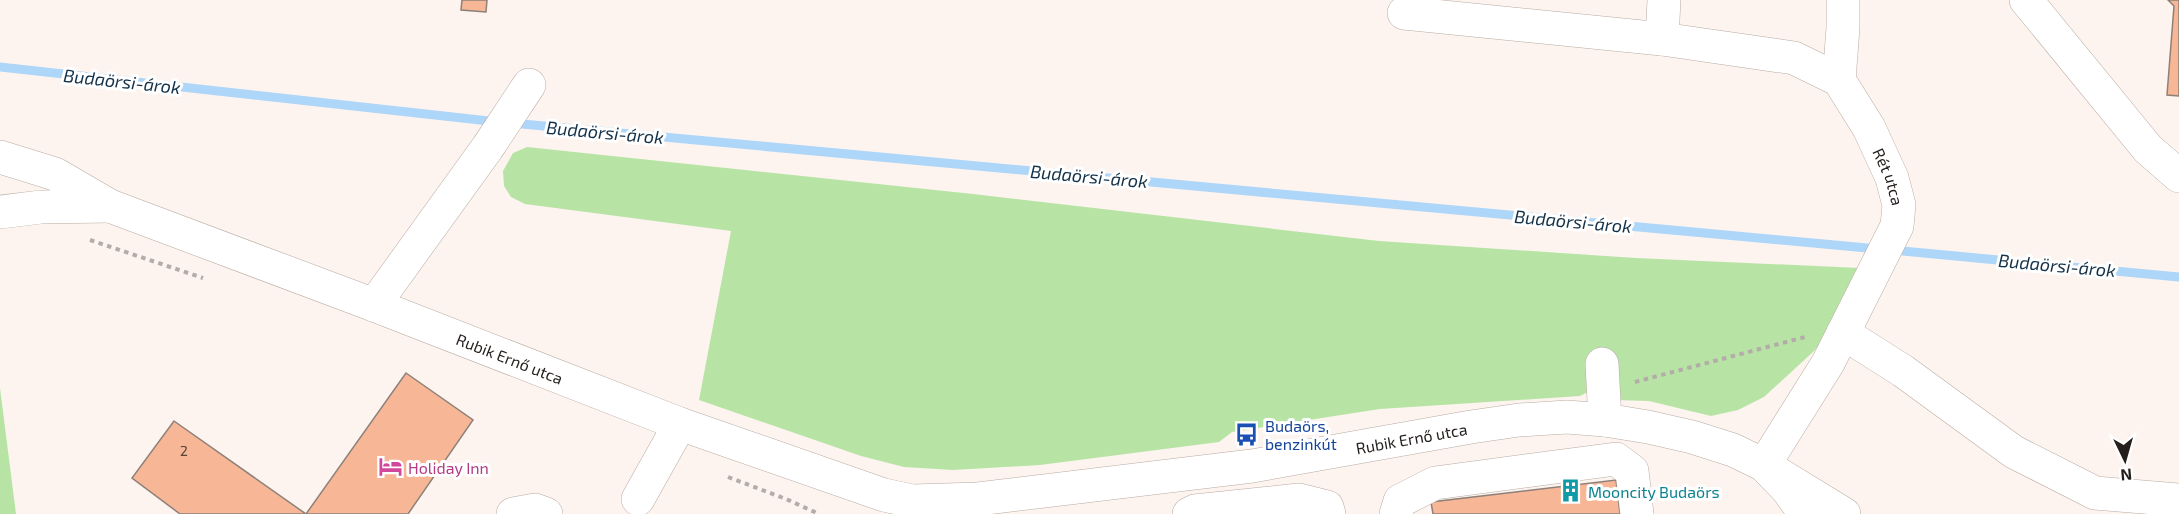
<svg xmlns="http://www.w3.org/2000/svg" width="2179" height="514" font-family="'Exo 2',sans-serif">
<rect width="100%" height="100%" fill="#fdf4ef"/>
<!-- green -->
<path fill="#b7e4a5" d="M 527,147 L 973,194 L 1379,241 L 1636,258 L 1860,268 L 1832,330 L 1813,352 L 1764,397 L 1738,410 L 1711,416 L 1649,401 L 1614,400 L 1588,392 L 1580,396 L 1380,409 L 1232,432 L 1219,442 L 1040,465 L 953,470 L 904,467 L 861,456 L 699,400 L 731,231 L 525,204 L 511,197 L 504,186 L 503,171 L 513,153 Z
M 0,388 L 16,514 L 0,514 Z"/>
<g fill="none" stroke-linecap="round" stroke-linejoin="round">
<!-- stream -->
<path stroke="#add6f9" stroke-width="9" d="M 0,67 L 498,122
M 511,123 L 1878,249
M 1892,250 L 2179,277"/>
</g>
<!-- building -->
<path fill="#f7b796" stroke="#8d8079" stroke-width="1.5" d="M 462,0 L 487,0 L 486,12 L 461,10 Z
M 2168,0 L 2179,0 L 2179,96 L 2167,95 L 2174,6 Z
M 406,373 L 473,420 L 408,514 L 306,514 Z
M 174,421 L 306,514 L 180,514 L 132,478 Z
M 1616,480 L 1620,514 L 1433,514 L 1431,502 Z"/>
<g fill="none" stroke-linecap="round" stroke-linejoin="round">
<defs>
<g id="minor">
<path d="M 2026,0 L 2148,149 L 2179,176"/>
<path id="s1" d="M 1404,13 L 1662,39 L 1794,58 L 1839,80 L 1869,128 L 1892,178 L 1899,205 L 1897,226 L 1828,363 L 1764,465"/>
<path d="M 1662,39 L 1664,0"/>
<path d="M 1839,80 L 1843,28 L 1843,0"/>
<path id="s2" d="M 0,157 L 55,174 L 110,206 L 374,305 L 680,424 L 884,495 L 912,501 L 978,499 L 1252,466 L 1471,427 L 1519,420 L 1567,417 L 1605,420 L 1648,427 L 1692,437 L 1733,450 L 1764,465 L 1788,490 L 1805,514"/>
<path d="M 0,212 L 41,207 L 110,206"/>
<path d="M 374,305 L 488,147 L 529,85"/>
<path d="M 1843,333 L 1903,371 L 2014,452 L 2095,493 L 2179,500"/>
<path d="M 1602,364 L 1605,420"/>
<path d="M 638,499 L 680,424"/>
<path d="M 513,514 L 535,510 L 546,514"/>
<path d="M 1189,514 L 1195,511 L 1299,500 L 1327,507 L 1329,514"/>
<path d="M 1396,514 L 1400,501 L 1435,483 L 1616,459 L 1632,471 L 1637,514"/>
</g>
<path id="highway" d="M 1764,465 L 1844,514"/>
</defs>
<!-- minor casing -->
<use href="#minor" stroke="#b9aba4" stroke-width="34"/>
<!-- highway casing -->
<use href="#highway" stroke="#b9aba4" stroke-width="34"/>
<!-- path -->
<path stroke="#b4aca8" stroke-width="4" stroke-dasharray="4.5 4.5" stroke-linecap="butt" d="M 90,240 L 203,278
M 1635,382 L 1805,337
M 728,477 L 786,499 L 819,514"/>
<!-- minor -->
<use href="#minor" stroke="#fff" stroke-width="33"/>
<!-- highway -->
<use href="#highway" stroke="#fff" stroke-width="33"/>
</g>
<!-- icons -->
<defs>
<symbol id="bus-bare" viewBox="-9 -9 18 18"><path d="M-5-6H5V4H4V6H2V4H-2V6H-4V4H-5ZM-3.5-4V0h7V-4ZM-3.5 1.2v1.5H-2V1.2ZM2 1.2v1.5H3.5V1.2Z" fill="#1a4fb4" stroke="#fff" stroke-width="2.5" paint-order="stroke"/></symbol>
<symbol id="hotel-bare" viewBox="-9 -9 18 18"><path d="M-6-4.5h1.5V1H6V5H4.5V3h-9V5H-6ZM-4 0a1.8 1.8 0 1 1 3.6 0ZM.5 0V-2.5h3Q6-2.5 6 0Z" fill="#d1479c" stroke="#fff" stroke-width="2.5" paint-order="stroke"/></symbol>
<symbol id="building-bare" viewBox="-9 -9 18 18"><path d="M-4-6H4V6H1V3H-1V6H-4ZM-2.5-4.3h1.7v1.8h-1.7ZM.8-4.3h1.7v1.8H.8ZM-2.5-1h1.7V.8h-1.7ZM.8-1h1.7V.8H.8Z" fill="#0f9aa8" stroke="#fff" stroke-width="2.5" paint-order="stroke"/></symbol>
</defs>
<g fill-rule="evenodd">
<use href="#bus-bare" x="1230" y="418" width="33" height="33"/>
<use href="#hotel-bare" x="374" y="450" width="33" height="33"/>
<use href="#building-bare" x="1554" y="474" width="33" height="33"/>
</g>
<g text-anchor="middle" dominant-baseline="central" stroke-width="6" stroke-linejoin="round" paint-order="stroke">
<!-- number labels -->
<g font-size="14" fill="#59443a">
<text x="184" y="450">2</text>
</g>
<!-- street labels -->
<g font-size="16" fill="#241e1c" stroke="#fff">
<text stroke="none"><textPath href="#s1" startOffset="552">Rét utca</textPath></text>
<text stroke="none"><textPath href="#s2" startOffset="549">Rubik Ernő utca</textPath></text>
<text stroke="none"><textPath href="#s2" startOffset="1480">Rubik Ernő utca</textPath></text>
</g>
<!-- transit labels -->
<g font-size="16" fill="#164399" stroke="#fff" text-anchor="start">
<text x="1265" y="425">Budaörs,<tspan x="1265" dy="18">benzinkút</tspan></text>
</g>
<!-- hotel labels -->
<g font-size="16" fill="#b23c85" stroke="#fff" text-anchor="start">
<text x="408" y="467">Holiday Inn</text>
</g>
<!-- culture labels -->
<g font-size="16" fill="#0d838f" stroke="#fff" text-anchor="start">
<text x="1588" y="491">Mooncity Budaörs</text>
</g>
<!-- water labels -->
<g font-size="18" font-style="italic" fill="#133148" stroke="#fff">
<text transform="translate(122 81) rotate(6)">Budaörsi-árok</text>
<text transform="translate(605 132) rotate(5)">Budaörsi-árok</text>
<text transform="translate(1089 176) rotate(5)">Budaörsi-árok</text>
<text transform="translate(1573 221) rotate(5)">Budaörsi-árok</text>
<text transform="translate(2057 265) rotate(5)">Budaörsi-árok</text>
</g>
</g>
<!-- north arrow -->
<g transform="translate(2125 460) rotate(175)" stroke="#ffffff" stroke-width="4.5" paint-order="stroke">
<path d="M0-4.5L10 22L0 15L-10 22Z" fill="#241e1c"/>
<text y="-9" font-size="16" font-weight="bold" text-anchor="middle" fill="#241e1c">N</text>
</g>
</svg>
